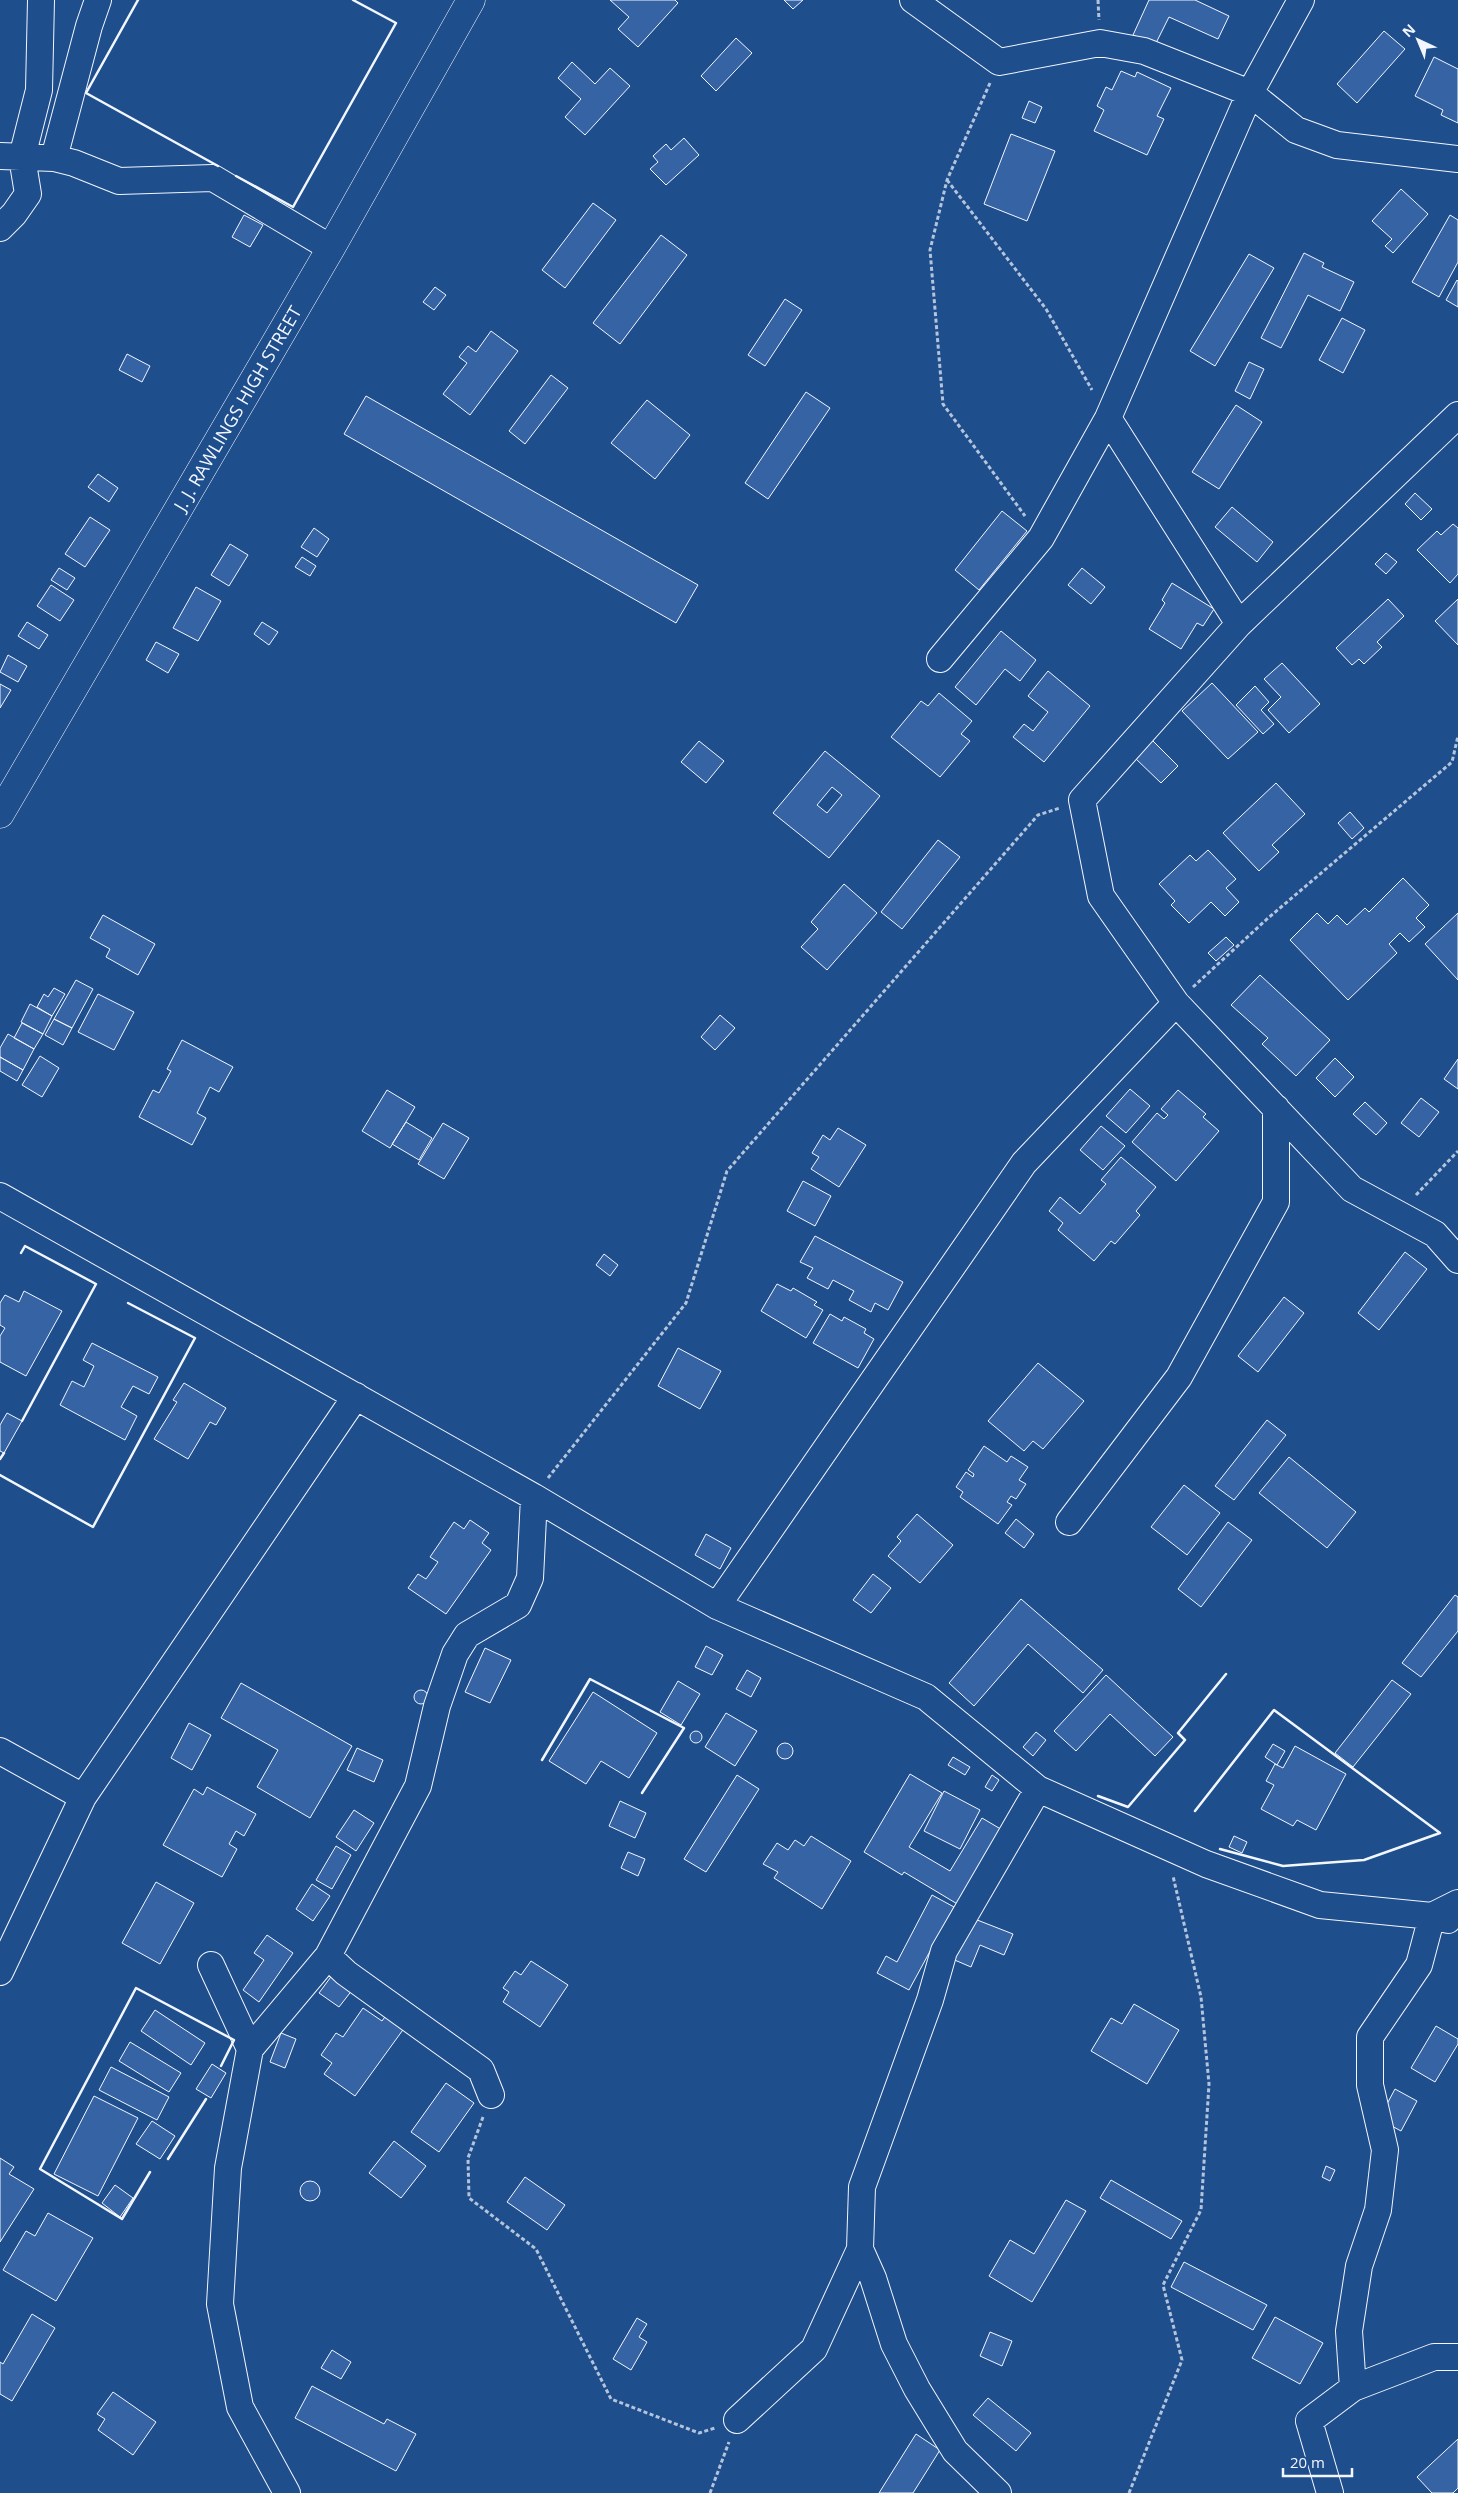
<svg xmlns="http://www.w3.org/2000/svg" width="1458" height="2493" font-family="'Open Sans',sans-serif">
<rect width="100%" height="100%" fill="#1f4e8c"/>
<!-- building -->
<path fill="#3563a3" stroke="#f2f6ff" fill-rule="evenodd" d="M 610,0 L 675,0 L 678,3 L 638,47 L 618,29 L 629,17 Z
M 784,0 L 803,0 L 793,9 Z
M 1149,0 L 1195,0 L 1229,16 L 1218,39 L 1169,17 L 1155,45 L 1133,35 Z
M 1384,31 L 1405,49 L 1357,103 L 1337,84 Z
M 736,38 L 752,53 L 716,91 L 701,76 Z
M 1434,57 L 1458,69 L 1458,123 L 1441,115 L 1443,110 L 1415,96 Z
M 572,62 L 595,84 L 610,68 L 630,86 L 585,135 L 565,117 L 581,99 L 558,78 Z
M 1121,71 L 1135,77 L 1137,72 L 1171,88 L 1157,116 L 1164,119 L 1147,155 L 1094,131 L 1104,110 L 1097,106 L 1106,87 L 1112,90 Z
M 1029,101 L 1042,107 L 1035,123 L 1022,118 Z
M 1011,134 L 1055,151 L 1027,221 L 984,204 Z
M 684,138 L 699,155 L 666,185 L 650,169 L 658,162 L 653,156 L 666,144 L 671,150 Z
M 1401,189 L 1428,214 L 1393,253 L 1385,246 L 1392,239 L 1372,221 Z
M 593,203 L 616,220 L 565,288 L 542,270 Z
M 244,215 L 263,225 L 250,247 L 232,237 Z
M 1450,215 L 1458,220 L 1458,262 L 1439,297 L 1412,282 Z
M 661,235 L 687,255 L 620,344 L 593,323 Z
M 1304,253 L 1324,263 L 1322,267 L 1354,282 L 1340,311 L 1308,295 L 1281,348 L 1261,338 Z
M 1249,254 L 1274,268 L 1215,366 L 1190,351 Z
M 1457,280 L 1458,281 L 1458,307 L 1446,300 Z
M 435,287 L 446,295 L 434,310 L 423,302 Z
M 785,299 L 802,310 L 765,366 L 748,355 Z
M 1342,318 L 1365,330 L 1343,373 L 1319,360 Z
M 491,331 L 518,351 L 470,415 L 443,394 L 467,363 L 459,357 L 468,346 L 476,352 Z
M 127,354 L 150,366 L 142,382 L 119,370 Z
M 1249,362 L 1264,369 L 1250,399 L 1235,391 Z
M 551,375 L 568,388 L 525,444 L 509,431 Z
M 806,392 L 830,408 L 768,499 L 745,483 Z
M 366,396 L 698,585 L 676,623 L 344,434 Z
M 647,400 L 690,435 L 655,479 L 611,443 Z
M 1236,405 L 1262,422 L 1219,489 L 1192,472 Z
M 98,474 L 118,488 L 109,502 L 88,487 Z
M 1415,493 L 1432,509 L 1421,520 L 1405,504 Z
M 1232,507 L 1273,542 L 1257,562 L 1215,527 Z
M 1002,511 L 1027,531 L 979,590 L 955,570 Z
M 90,517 L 110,530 L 85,567 L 65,554 Z
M 1453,524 L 1458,528 L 1458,574 L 1450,583 L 1417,550 L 1437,531 L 1441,535 Z
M 314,528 L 329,539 L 317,557 L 301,547 Z
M 230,544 L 248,555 L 229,586 L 211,575 Z
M 1386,553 L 1397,562 L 1386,574 L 1375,564 Z
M 302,557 L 316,566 L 310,576 L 295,567 Z
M 59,568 L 75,578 L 67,590 L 51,580 Z
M 1082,568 L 1105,587 L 1091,604 L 1068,585 Z
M 1172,583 L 1214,609 L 1203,626 L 1197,623 L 1181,649 L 1149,629 L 1165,603 L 1162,600 Z
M 51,585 L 74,600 L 60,621 L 37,606 Z
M 196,587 L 221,601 L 198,641 L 173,628 Z
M 1388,599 L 1404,616 L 1377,642 L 1382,647 L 1364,664 L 1359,659 L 1352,665 L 1336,648 Z
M 1458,599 L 1458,645 L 1435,621 Z
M 27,622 L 48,635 L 39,649 L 18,636 Z
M 262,622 L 278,632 L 269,645 L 254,634 Z
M 1001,631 L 1036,660 L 1020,681 L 1005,669 L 976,705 L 955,687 Z
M 156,642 L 179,654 L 168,673 L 146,660 Z
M 8,655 L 27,666 L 18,682 L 0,672 Z
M 1282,663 L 1320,704 L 1289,733 L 1268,710 L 1281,697 L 1264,679 Z
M 1048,671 L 1090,706 L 1044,762 L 1013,737 L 1024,724 L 1033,731 L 1048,712 L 1028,696 Z
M 1212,683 L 1258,732 L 1228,759 L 1182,711 Z
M 0,684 L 11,690 L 0,708 Z
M 1255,686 L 1269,702 L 1261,710 L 1274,724 L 1263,734 L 1236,705 Z
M 939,693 L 972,721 L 961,734 L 970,741 L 940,777 L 891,737 L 921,701 L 928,706 Z
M 1152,740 L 1178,766 L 1161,783 L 1134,757 Z
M 699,741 L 724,761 L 706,783 L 681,762 Z
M 825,751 L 880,796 L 829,858 L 773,813 ZM 832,787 L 842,795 L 827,813 L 817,805 Z
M 1276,783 L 1305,814 L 1272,845 L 1279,852 L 1259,871 L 1223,833 Z
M 1350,812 L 1364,828 L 1352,839 L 1338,823 Z
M 938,840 L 960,857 L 902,929 L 881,912 Z
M 1208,850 L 1236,879 L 1226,888 L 1239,902 L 1225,916 L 1211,902 L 1189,923 L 1171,905 L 1175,901 L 1159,884 L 1190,855 L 1196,861 Z
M 1403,878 L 1429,905 L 1416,918 L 1425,927 L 1409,942 L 1400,933 L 1389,944 L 1397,953 L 1348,1000 L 1290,940 L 1317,913 L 1328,924 L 1337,915 L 1347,925 L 1365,908 L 1369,912 Z
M 844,884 L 877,913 L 827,970 L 801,947 L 818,929 L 811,922 Z
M 1458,913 L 1458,980 L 1425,944 Z
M 103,915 L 155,944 L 138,975 L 106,957 L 110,949 L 90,938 Z
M 1226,937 L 1234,945 L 1216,961 L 1208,953 Z
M 1260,975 L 1330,1040 L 1296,1076 L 1262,1044 L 1268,1038 L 1231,1005 Z
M 76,980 L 93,989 L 72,1028 L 54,1019 Z
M 54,988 L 65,994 L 52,1016 L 37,1007 L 44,994 L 48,997 Z
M 98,994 L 134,1012 L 114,1050 L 78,1032 Z
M 30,1004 L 52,1016 L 43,1034 L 21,1022 Z
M 720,1015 L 735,1028 L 715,1050 L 701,1037 Z
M 54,1019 L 72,1028 L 63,1045 L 45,1035 Z
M 22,1023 L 43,1034 L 34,1049 L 14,1038 Z
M 8,1034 L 34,1049 L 23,1070 L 0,1057 L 0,1048 Z
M 182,1040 L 233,1067 L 219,1092 L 210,1087 L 197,1113 L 206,1118 L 192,1145 L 139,1117 L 153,1090 L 159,1093 L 171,1071 L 167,1069 Z
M 40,1056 L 59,1068 L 42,1097 L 22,1085 Z
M 0,1057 L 23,1070 L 17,1081 L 0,1071 Z
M 1335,1058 L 1354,1077 L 1335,1097 L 1316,1078 Z
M 1458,1059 L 1458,1089 L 1444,1079 Z
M 1130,1089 L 1150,1106 L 1126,1133 L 1106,1116 Z
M 387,1090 L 415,1107 L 390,1148 L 362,1131 Z
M 1178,1090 L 1206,1114 L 1203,1117 L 1219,1131 L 1176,1181 L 1132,1142 L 1157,1113 L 1164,1119 L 1168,1115 L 1161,1109 Z
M 1421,1098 L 1439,1112 L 1419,1137 L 1401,1123 Z
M 1365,1102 L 1387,1123 L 1376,1135 L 1353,1114 Z
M 406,1122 L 432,1138 L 419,1160 L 392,1144 Z
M 443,1123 L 469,1138 L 444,1179 L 418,1164 Z
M 1101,1126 L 1125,1146 L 1103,1170 L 1080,1150 Z
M 838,1128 L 866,1145 L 839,1187 L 811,1169 L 819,1157 L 812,1153 L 823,1135 L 830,1140 Z
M 1121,1157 L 1156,1187 L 1136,1211 L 1140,1215 L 1115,1244 L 1111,1241 L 1094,1261 L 1058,1230 L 1063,1223 L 1049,1211 L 1060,1197 L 1080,1214 L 1106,1184 L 1101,1180 Z
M 803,1181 L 831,1196 L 815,1226 L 787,1211 Z
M 815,1236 L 903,1282 L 888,1310 L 875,1303 L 871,1312 L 849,1300 L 854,1291 L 833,1280 L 828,1289 L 807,1278 L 813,1268 L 800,1262 Z
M 1405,1252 L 1427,1269 L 1379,1330 L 1358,1313 Z
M 604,1254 L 618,1265 L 610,1276 L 596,1265 Z
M 777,1284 L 791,1291 L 793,1288 L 817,1302 L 814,1305 L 823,1310 L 806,1338 L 761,1311 Z
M 24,1291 L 62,1311 L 26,1376 L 0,1362 L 0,1336 L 5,1328 L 0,1325 L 0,1303 L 5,1295 L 19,1302 Z
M 1284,1297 L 1304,1313 L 1258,1372 L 1238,1356 Z
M 830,1314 L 842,1321 L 844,1317 L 866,1329 L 864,1333 L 874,1339 L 858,1368 L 813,1343 Z
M 92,1343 L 158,1377 L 149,1394 L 133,1386 L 121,1407 L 137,1416 L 125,1440 L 60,1405 L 72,1381 L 84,1387 L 94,1366 L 83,1360 Z
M 678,1348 L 721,1371 L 700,1409 L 658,1386 Z
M 1038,1363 L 1084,1401 L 1043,1449 L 1033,1441 L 1024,1451 L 988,1421 Z
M 184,1383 L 226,1408 L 216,1425 L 210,1422 L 188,1459 L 154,1439 L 177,1402 L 173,1400 Z
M 7,1413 L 22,1421 L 4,1453 L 0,1451 L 0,1425 Z
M 1267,1420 L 1286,1435 L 1234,1500 L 1215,1486 Z
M 984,1446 L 1007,1462 L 1011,1456 L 1028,1467 L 1019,1480 L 1026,1484 L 1016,1499 L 1011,1496 L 1007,1502 L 1012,1505 L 998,1524 L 960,1497 L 963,1492 L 956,1487 L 966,1472 L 973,1477 L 974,1474 L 968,1470 Z
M 1289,1457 L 1356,1512 L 1327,1548 L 1259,1493 Z
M 1184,1485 L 1220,1513 L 1187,1555 L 1151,1527 Z
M 917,1514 L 953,1545 L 920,1583 L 888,1556 L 901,1541 L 897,1537 Z
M 1016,1519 L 1034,1534 L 1024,1548 L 1005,1533 Z
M 470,1520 L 489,1533 L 482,1543 L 491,1550 L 446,1614 L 408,1588 L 418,1574 L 426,1579 L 438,1562 L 430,1557 L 454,1522 L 464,1529 Z
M 1228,1522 L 1252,1540 L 1201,1607 L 1178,1589 Z
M 706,1534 L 731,1548 L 720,1569 L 695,1555 Z
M 873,1574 L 891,1588 L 871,1613 L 853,1600 Z
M 1455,1595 L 1458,1597 L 1458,1631 L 1421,1677 L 1402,1663 Z
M 1021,1599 L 1103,1670 L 1083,1693 L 1028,1644 L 974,1706 L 949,1683 Z
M 706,1646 L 723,1655 L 712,1675 L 695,1667 Z
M 485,1648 L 511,1660 L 490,1703 L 465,1692 Z
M 747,1670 L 761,1678 L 751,1697 L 736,1689 Z
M 1106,1675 L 1173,1737 L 1155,1756 L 1110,1714 L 1076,1751 L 1054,1731 Z
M 1392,1680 L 1411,1694 L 1353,1767 L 1335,1753 Z
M 678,1681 L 700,1694 L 681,1725 L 660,1712 Z
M 241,1683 L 352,1746 L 310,1818 L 257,1787 L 278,1750 L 221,1718 Z
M414 1697a7 7 0 1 1 14 0a7 7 0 1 1-14 0Z
M 593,1692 L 657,1733 L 629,1778 L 601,1761 L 586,1784 L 549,1761 Z
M 726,1713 L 757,1731 L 735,1766 L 705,1747 Z
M 189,1723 L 211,1735 L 192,1770 L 171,1758 Z
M690 1737a6 6 0 1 1 12 0a6 6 0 1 1-12 0Z
M 1036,1732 L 1046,1740 L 1033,1756 L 1023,1747 Z
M777 1751a8 8 0 1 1 16 0a8 8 0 1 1-16 0Z
M 1273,1744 L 1285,1751 L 1277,1765 L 1265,1757 Z
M 1295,1746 L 1346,1774 L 1316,1830 L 1297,1820 L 1293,1826 L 1261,1809 L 1274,1785 L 1266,1781 L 1275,1764 L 1283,1768 Z
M 357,1748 L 383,1760 L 374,1782 L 347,1770 Z
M 953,1757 L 970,1767 L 965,1775 L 948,1765 Z
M 910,1774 L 942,1793 L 909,1847 L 950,1871 L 982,1818 L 1004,1831 L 959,1905 L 904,1872 L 902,1875 L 864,1852 Z
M 737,1775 L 759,1789 L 706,1872 L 684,1859 Z
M 992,1775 L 999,1780 L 992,1791 L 985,1787 Z
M 207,1787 L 256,1814 L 244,1836 L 236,1831 L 229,1844 L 237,1849 L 222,1877 L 163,1845 L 194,1789 L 203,1795 Z
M 944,1791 L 980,1810 L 960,1849 L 924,1831 Z
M 620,1801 L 646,1813 L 635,1838 L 609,1826 Z
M 354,1810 L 374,1823 L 356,1851 L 336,1837 Z
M 811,1836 L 851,1861 L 822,1909 L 774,1878 L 778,1872 L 763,1864 L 777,1843 L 788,1850 L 795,1840 L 804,1846 Z
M 1234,1836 L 1247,1842 L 1242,1853 L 1229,1847 Z
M 336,1846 L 351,1855 L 332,1889 L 316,1880 Z
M 628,1852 L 645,1859 L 638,1876 L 621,1868 Z
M 156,1882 L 194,1903 L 160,1964 L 122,1943 Z
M 312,1884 L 330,1896 L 313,1921 L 296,1909 Z
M 932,1895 L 954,1907 L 909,1990 L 877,1973 L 886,1956 L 897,1962 Z
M 967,1916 L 1013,1934 L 1004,1955 L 980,1945 L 971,1967 L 950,1958 Z
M 267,1935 L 293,1953 L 259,2002 L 243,1990 L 264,1960 L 254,1953 Z
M 531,1961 L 568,1985 L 540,2027 L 503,2002 L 509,1992 L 503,1988 L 515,1971 L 521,1975 Z
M 333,1974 L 353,1989 L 339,2007 L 319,1993 Z
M 1134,2004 L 1179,2030 L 1147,2084 L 1091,2051 L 1111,2018 L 1122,2024 Z
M 363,2008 L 382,2021 L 387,2014 L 405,2027 L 355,2096 L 324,2074 L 332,2063 L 321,2055 L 336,2033 L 343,2037 Z
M 155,2010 L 205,2043 L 191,2065 L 141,2031 Z
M 1436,2026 L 1458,2039 L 1458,2044 L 1435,2082 L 1411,2068 Z
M 281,2033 L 296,2039 L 285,2068 L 270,2062 Z
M 130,2042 L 181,2073 L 169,2092 L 119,2061 Z
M 212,2064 L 226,2073 L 211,2098 L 196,2089 Z
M 111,2067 L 169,2097 L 157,2120 L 99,2090 Z
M 446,2083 L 474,2103 L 439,2152 L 411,2132 Z
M 1395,2089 L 1417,2101 L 1401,2131 L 1379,2119 Z
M 94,2096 L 138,2118 L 98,2196 L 54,2174 Z
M 152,2121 L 175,2136 L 160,2159 L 136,2144 Z
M 394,2141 L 426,2166 L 401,2198 L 369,2173 Z
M 0,2158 L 14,2167 L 9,2174 L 34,2189 L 0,2242 Z
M 1326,2166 L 1335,2170 L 1330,2181 L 1322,2177 Z
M 525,2177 L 565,2205 L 547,2230 L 507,2202 Z
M 1111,2180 L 1182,2221 L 1171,2239 L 1100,2198 Z
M300 2191a10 10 0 1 1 20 0a10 10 0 1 1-20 0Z
M 115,2185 L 133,2198 L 120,2217 L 102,2203 Z
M 1066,2200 L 1086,2211 L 1032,2302 L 989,2276 L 1010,2240 L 1034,2254 Z
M 48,2213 L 93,2238 L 56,2301 L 3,2270 L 26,2231 L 35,2236 Z
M 1184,2262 L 1267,2305 L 1253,2330 L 1171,2287 Z
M 32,2314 L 55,2328 L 12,2401 L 0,2394 L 0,2362 L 3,2364 Z
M 1275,2317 L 1323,2343 L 1300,2384 L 1252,2358 Z
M 637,2318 L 647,2324 L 639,2337 L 647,2342 L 631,2370 L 613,2359 Z
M 990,2332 L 1012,2341 L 1002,2366 L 980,2356 Z
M 332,2350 L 351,2362 L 341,2379 L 321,2368 Z
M 312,2386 L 384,2424 L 387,2419 L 416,2434 L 396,2471 L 295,2418 Z
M 113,2392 L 156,2422 L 133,2455 L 98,2430 L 105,2419 L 97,2414 Z
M 988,2398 L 1031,2433 L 1016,2451 L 973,2415 Z
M 916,2434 L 940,2450 L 913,2493 L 879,2493 Z
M 1458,2439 L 1458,2488 L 1453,2493 L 1432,2493 L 1417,2477 Z"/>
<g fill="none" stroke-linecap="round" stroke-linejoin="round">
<defs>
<path id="minor" d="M 913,0 L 999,62 L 1100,43 L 1144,51 L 1250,93 L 1296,130 L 1337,145 L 1458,159
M 0,156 L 54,158 L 74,163 L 119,181 L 213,178 L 331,248
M 54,158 L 89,26 L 98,0
M 0,228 L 14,214 L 28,194 L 22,157 L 39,90 L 41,0
M 1458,415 L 1239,624 L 1082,800 L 1101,896 L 1176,1003 L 1352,1189 L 1435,1234 L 1458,1260
M 1108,418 L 1239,624
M 940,659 L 1041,538 L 1108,418 L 1250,93 L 1301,0
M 0,1196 L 534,1497 L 717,1606 L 926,1697 L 1038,1789 L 1206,1864 L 1320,1905 L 1432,1916 L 1458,1903
M 1069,1522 L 1179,1377 L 1276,1202 L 1276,1108
M 717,1606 L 1024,1163 L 1176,1003
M 0,1751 L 83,1797
M 328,1956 L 346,1973 L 481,2070 L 491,2095
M 211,1965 L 250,2049 L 228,2168 L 220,2304 L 240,2407 L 287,2493
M 0,1972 L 83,1797 L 356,1396
M 250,2049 L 328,1956 L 418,1786 L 437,1706 L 455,1654 L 467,1635 L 518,1605 L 530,1578 L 534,1497
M 860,2249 L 873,2278 L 894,2344 L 917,2389 L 955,2451 L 998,2493
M 1353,2388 L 1349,2331 L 1359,2266 L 1378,2210 L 1385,2150 L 1370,2085 L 1370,2037 L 1419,1965 L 1432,1916 L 1448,1920
M 737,2420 L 814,2349 L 860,2249 L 862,2187 L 930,2000 L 944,1951 L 1038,1789
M 1330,2493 L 1309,2421 L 1353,2388 L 1434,2357 L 1458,2357"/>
<g id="major">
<path id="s1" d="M 0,814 L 331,248 L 471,0"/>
</g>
</defs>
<!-- minor casing -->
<use href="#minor" stroke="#f2f6ff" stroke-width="28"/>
<!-- major casing -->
<use href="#major" stroke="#f2f6ff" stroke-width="29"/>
<!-- path -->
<path stroke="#b3c4dc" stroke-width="3" stroke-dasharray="4 2.5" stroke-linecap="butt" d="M 1098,0 L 1099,20
M 990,83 L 947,180 L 930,250 L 943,404 L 1025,516
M 947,180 L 1046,309 L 1092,390
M 1193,987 L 1267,919 L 1452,762 L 1458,736
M 1416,1195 L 1458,1151
M 548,1478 L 686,1303 L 727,1171 L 1038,815 L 1060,808
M 483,2117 L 468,2158 L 469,2198 L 536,2249 L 611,2399 L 699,2433 L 715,2428
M 710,2493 L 729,2442
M 1129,2493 L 1182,2360 L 1163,2285 L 1201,2210 L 1209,2084 L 1201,1997 L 1173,1876"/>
<!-- minor -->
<use href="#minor" stroke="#1f4e8c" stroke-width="26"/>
<!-- major -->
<use href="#major" stroke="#1f4e8c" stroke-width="28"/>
<!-- wall -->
<path stroke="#f2f6ff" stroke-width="2.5" d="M 138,0 L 86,93 L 218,166
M 236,176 L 293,207 L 396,23 L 353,0
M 21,1253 L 25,1246 L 96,1284 L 22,1421
M 0,1459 L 4,1453
M 0,1475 L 93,1527 L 195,1338 L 128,1303
M 542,1760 L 590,1679 L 684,1728 L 642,1793
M 1098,1796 L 1128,1807 L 1185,1740 L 1178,1733 L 1226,1674
M 1195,1811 L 1274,1710 L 1440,1833 L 1364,1860 L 1296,1865 L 1283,1866 L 1220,1849
M 168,2159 L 206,2099
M 150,2172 L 122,2219 L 40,2169 L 136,1988 L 234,2040 L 221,2066"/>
</g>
<g text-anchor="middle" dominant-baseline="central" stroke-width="4" stroke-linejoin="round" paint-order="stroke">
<!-- street labels -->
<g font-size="18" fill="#f2f6ff" stroke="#1f4e8c">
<text stroke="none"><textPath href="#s1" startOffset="470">J. J. RAWLINGS HIGH STREET</textPath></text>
</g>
</g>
<!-- north arrow -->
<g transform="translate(1418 40) rotate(316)" stroke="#1f4e8c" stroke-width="4" paint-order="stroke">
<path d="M0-4L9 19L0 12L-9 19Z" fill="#f2f6ff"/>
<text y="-8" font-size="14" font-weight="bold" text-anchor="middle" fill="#f2f6ff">N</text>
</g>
<!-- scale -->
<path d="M1283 2468v8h69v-8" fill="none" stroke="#f2f6ff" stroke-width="2.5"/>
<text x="1290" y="2468" font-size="15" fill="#f2f6ff" stroke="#1f4e8c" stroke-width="4" paint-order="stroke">20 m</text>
</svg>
